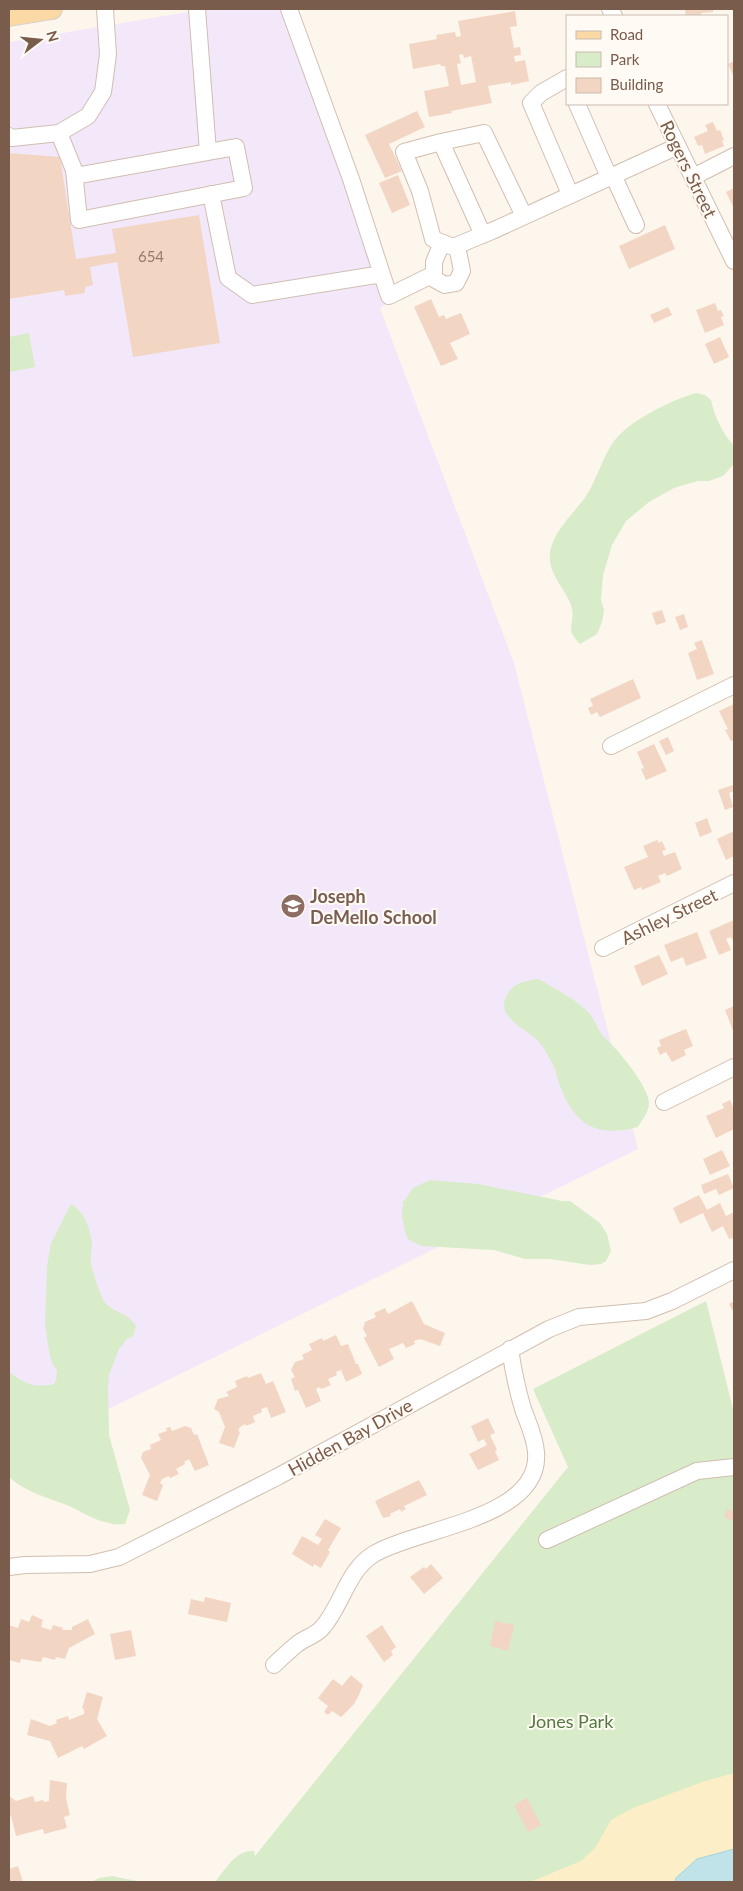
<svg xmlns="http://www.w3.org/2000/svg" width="743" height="1891" font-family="Lato,sans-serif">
<rect width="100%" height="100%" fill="#fdf6ec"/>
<!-- education -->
<path fill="#f3e8fa" d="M 206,9 L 283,9 L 395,301 L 380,308 L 514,663 L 638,1149 L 9,1458 L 9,42 Z"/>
<!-- green -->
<path fill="#d8ecc9" d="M 29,333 L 35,367 L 9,372 L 9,337 Z
M 696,393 L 705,395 L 711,400 C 715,418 722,432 734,446 L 734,464 L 723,476 L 709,481 L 698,481 L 674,488 L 649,502 L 626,521 L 612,545 L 603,575 L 601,600 L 604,610 L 602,622 L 597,634 L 580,644 C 564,628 575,626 572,609 C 570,595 552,579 550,561 C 547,538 572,515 584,499 C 596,482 601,461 612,444 C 626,422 671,400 696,393 Z
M 539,979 C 555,989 574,998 587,1011 C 595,1018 597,1030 604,1037 C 616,1047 649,1087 649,1103 C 649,1112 642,1120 638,1127 C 593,1139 572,1122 558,1080 C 556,1076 557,1072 555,1069 C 554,1066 545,1050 542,1046 C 532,1029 493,1020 507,995 C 514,982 525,981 539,979 Z
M 430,1180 L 478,1184 L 562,1201 L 570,1201 L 600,1223 L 607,1234 L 611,1251 L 606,1261 L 601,1264 L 590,1265 L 550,1259 L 525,1259 L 494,1250 L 421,1246 L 408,1239 L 406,1235 L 402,1217 L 403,1202 L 413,1188 Z
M 71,1204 C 85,1212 90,1228 92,1244 C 92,1250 90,1257 91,1263 C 93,1274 98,1287 102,1297 C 108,1313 127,1310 136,1326 L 133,1336 L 127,1339 L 119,1349 L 109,1375 L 108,1385 L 109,1435 L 130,1510 L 125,1524 C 119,1524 114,1525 109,1523 C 94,1520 82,1512 69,1506 C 49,1498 25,1492 9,1477 L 9,1372 C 26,1384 33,1388 54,1384 L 56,1380 L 57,1371 L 52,1363 L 49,1351 L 45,1325 L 47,1266 L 51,1243 Z
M 706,1301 L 734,1413 L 734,1862 L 687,1882 L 215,1882 C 226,1869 235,1850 254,1851 L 255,1856 L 568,1467 L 533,1389 Z
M 112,1876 L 142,1882 L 91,1882 L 99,1878 Z"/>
<!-- sand -->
<path fill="#fcefc7" d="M 734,1773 L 734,1862 L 687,1882 L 530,1882 L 581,1861 L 595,1848 L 611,1820 L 633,1808 L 702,1782 Z"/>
<!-- water -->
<path fill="#bfe3e8" stroke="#a5d3da" d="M 734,1849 L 734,1882 L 675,1882 L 676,1878 L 697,1859 Z"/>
<!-- building -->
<path fill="#f3d5c3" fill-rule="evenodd" d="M 685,9 L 713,9 L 713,12 L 701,13 L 701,16 L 686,16 Z
M 515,11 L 517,26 L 510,27 L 514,48 L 520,47 L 521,55 L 514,56 L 515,62 L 525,60 L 529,81 L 511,85 L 511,82 L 488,86 L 492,103 L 451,111 L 452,113 L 429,117 L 424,91 L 449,86 L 445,66 L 441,66 L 440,64 L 413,69 L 409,44 L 437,39 L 436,35 L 455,32 L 456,37 L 461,36 L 458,21 ZM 463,54 L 464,58 L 471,56 L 476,82 L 461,85 L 457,64 L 461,63 L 459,55 Z
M 734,61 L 734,77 L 728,64 Z
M 417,111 L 425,127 L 389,144 L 402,171 L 385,178 L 365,135 Z
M 713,122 L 717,131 L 720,130 L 724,140 L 722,141 L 724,146 L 705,154 L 702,145 L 698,146 L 694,137 L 708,131 L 705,125 Z
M 9,153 L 60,157 L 76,259 L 116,253 L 112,229 L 199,215 L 220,343 L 133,357 L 117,262 L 90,267 L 93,285 L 85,287 L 85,293 L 65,296 L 64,290 L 9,299 Z
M 398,175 L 410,205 L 392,213 L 379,183 Z
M 734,188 L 734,209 L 726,192 Z
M 665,225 L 675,249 L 629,269 L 619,246 Z
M 431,299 L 439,317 L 444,315 L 446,319 L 461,313 L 470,334 L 450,343 L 458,359 L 441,366 L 414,307 Z
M 715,303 L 718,311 L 721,310 L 724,316 L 721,317 L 724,325 L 705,333 L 696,310 Z
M 668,307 L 672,315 L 654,323 L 650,315 Z
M 720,337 L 729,357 L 714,364 L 705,344 Z
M 662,610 L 666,622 L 656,625 L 652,613 Z
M 684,614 L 688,627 L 680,630 L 675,617 Z
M 702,640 L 714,674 L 697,680 L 688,653 L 697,649 L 694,643 Z
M 633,679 L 641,698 L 600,717 L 597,712 L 591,715 L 588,708 L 593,706 L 590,699 Z
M 734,704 L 734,740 L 731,741 L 725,730 L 728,729 L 719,711 Z
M 668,737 L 674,751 L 666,755 L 659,741 Z
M 654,744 L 667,771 L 646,780 L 641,769 L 644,768 L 637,752 Z
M 733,785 L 734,791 L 729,793 L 733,807 L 725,810 L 718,790 Z
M 707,818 L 712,832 L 700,837 L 695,823 Z
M 734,831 L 734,856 L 726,860 L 717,839 Z
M 657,840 L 659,843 L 662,841 L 666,850 L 662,851 L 664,856 L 675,852 L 682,869 L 667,876 L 665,873 L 658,876 L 661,882 L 642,890 L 641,887 L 634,890 L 624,867 L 648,857 L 643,846 Z
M 734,920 L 734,943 L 731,937 L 726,939 L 731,950 L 719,955 L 709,931 Z
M 697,932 L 707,958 L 686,966 L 683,957 L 671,962 L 664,945 Z
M 659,955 L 668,974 L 642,986 L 634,966 Z
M 734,1006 L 734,1033 L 725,1010 Z
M 686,1029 L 693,1046 L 684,1050 L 686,1055 L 672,1062 L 666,1052 L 660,1055 L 657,1048 L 661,1046 L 659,1040 Z
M 730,1100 L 734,1109 L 734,1129 L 716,1138 L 706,1116 L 724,1108 L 722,1104 Z
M 722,1150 L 730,1166 L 710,1175 L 703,1159 Z
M 728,1174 L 734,1188 L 719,1195 L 716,1189 L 704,1194 L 701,1185 Z
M 699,1195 L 707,1210 L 720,1203 L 726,1216 L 734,1212 L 734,1242 L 732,1238 L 729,1239 L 723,1226 L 712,1232 L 703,1213 L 680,1224 L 673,1208 Z
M 412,1301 L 424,1324 L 445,1333 L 440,1346 L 420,1339 L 414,1341 L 415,1344 L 406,1348 L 403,1343 L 389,1349 L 394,1359 L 379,1367 L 364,1338 L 367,1336 L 363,1329 L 365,1322 L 376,1317 L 374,1313 L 385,1308 L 388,1314 Z
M 734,1301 L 734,1313 L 729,1304 Z
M 336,1335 L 341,1346 L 348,1344 L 356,1364 L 358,1364 L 362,1374 L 346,1382 L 341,1370 L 336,1372 L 337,1375 L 328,1379 L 331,1385 L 321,1389 L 320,1387 L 316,1389 L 321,1401 L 306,1408 L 298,1390 L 295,1391 L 291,1379 L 295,1377 L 291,1370 L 295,1362 L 304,1359 L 302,1355 L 312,1350 L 309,1344 L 322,1338 L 323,1341 Z
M 261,1373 L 266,1384 L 273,1381 L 286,1412 L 271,1418 L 267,1407 L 261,1409 L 262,1412 L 253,1416 L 255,1422 L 246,1426 L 245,1424 L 240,1427 L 238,1431 L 240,1432 L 234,1448 L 219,1443 L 225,1427 L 219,1412 L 214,1409 L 218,1399 L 229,1396 L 226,1392 L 237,1387 L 235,1381 L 247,1376 L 248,1378 Z
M 488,1418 L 495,1433 L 490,1435 L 497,1450 L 495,1451 L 499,1460 L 478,1470 L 469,1454 L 487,1445 L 484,1439 L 478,1442 L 471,1426 Z
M 185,1426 L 191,1428 L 194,1435 L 197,1434 L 209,1465 L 195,1471 L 189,1459 L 184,1462 L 185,1464 L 176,1469 L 179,1474 L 170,1478 L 169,1476 L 162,1479 L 160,1483 L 163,1485 L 157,1501 L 142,1495 L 150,1475 L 141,1458 L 143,1452 L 151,1449 L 150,1445 L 161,1440 L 158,1434 L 167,1431 L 166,1428 L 170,1427 L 172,1431 Z
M 419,1480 L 427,1495 L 404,1506 L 406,1509 L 401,1512 L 400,1509 L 390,1514 L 391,1516 L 383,1518 L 375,1501 Z
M 727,1509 L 734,1512 L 733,1521 L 724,1517 Z
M 325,1519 L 341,1528 L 328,1550 L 330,1552 L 321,1568 L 314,1564 L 313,1567 L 292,1554 L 302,1536 L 318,1545 L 322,1539 L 315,1535 Z
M 431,1564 L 443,1578 L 424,1594 L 410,1577 L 424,1567 L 426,1569 Z
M 205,1597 L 231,1603 L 227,1622 L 188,1614 L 191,1599 L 204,1602 Z
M 32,1615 L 43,1620 L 41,1627 L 51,1630 L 53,1625 L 63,1628 L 62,1630 L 72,1630 L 72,1627 L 88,1619 L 95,1634 L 69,1648 L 65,1659 L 56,1657 L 55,1660 L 43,1657 L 41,1662 L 21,1659 L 20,1663 L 9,1660 L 9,1625 L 18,1628 L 21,1619 L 29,1622 Z
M 495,1621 L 514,1625 L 508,1651 L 490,1646 Z
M 382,1625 L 396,1647 L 391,1651 L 393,1655 L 384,1662 L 366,1636 Z
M 131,1630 L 136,1656 L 115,1660 L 110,1634 Z
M 351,1675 L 363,1685 L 359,1695 L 354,1704 L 341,1717 L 332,1711 L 328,1715 L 324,1712 L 328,1706 L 318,1698 L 333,1679 L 342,1686 Z
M 87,1692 L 103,1697 L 97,1719 L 107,1736 L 84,1749 L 82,1746 L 58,1758 L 50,1741 L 27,1735 L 31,1719 L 50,1726 L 57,1723 L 56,1720 L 68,1716 L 69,1720 L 84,1714 L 84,1709 L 82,1708 Z
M 50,1780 L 67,1783 L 66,1798 L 70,1815 L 64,1817 L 67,1828 L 44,1834 L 43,1829 L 16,1836 L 11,1816 L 9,1815 L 9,1796 L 16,1801 L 33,1796 L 35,1802 L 43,1800 L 44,1802 L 49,1801 Z
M 527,1798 L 541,1825 L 528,1832 L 514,1805 Z
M 18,1866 L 23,1882 L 9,1882 L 9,1869 Z"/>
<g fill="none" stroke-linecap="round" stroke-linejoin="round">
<defs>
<path id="minor" d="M 197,9 L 208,152
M 289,9 L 351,179 L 389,296 L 434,274
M 610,9 L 614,16
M 567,78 L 541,93 L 531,103 L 570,194
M 577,104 L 609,177
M 657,104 L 734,261
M 59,133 L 74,170 L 79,220 L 244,188 L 236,147 L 75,176
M 9,136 L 12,138 L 59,133 L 88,116 L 103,92 L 108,54 L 105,9
M 441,142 L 484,133 L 524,216
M 613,175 L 636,225
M 693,177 L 734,156
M 211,194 L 228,278 L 252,295 L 382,274
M 483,235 L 441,142 L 404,152 L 420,191 L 433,239 L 453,247 L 492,231 L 678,146
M 442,243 L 434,262 L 434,279 L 445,285 L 456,283 L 462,271 L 457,246
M 611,746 L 734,685
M 603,948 L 734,883
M 664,1102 L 734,1067
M 547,1540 L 697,1471 L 734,1467
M 9,1567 L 25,1565 L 90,1564 L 119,1557 L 277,1477 L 549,1329 L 579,1317 L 646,1311 L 672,1301 L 734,1270
M 274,1665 C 281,1658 289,1651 296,1645 C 304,1638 315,1636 322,1628 C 342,1606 347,1570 374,1554 C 417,1528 542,1519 536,1452 C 535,1437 528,1423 523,1409 C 517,1389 513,1369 510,1349"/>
<path id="major" d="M 9,16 L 52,9"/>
</defs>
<!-- minor casing -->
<use href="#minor" stroke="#d1beb0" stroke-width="18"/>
<!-- major casing -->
<use href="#major" stroke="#dad1cd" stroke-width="22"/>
<!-- minor -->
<use href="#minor" stroke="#fff" stroke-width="16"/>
<!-- major -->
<use href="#major" stroke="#fbd9a5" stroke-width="20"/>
</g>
<!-- icons -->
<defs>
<symbol id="school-disc" viewBox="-11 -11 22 22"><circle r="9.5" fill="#8d6e63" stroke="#fffaf3"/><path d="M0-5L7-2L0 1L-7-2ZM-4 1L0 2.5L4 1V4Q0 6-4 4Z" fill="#fff"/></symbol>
</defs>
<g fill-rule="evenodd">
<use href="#school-disc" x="279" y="892" width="28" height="28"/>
</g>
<g text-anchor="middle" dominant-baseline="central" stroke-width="4" stroke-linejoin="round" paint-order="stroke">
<!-- number labels -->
<g font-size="15" fill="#987a6a">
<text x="151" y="256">654</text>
</g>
<!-- street labels -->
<g font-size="18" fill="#7a5c4d" stroke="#fffaf3">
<text transform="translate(689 169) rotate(64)">Rogers Street</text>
<text transform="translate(669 916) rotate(-26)">Ashley Street</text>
<text transform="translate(350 1437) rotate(-29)">Hidden Bay Drive</text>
</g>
<!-- education labels -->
<g font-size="18" font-weight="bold" fill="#785e54" stroke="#fffaf3" text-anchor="start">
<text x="310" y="896">Joseph<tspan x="310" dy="21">DeMello School</tspan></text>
</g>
<!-- park labels -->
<g font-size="18" fill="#537a41" stroke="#fffaf3">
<text x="571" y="1721">Jones Park</text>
</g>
</g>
<!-- border -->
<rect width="743" height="1891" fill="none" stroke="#7a5c4d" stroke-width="20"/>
<!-- legend -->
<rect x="566" y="15" width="162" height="90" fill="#fffaf3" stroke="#cabbb1"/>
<rect x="576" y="31" width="25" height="8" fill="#fbd9a5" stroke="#cabbb1"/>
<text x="610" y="40" font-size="15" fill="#7a5c4d">Road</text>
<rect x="576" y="52" width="25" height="15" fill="#d8ecc9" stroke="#cabbb1"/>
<text x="610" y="65" font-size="15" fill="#7a5c4d">Park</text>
<rect x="576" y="78" width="25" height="15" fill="#f3d5c3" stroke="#cabbb1"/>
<text x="610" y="90" font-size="15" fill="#7a5c4d">Building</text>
<!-- north arrow -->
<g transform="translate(40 40) rotate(74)" stroke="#fffaf3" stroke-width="4" paint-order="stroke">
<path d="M0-4L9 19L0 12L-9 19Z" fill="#7a5c4d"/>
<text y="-8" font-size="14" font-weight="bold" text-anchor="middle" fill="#7a5c4d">N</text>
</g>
</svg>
